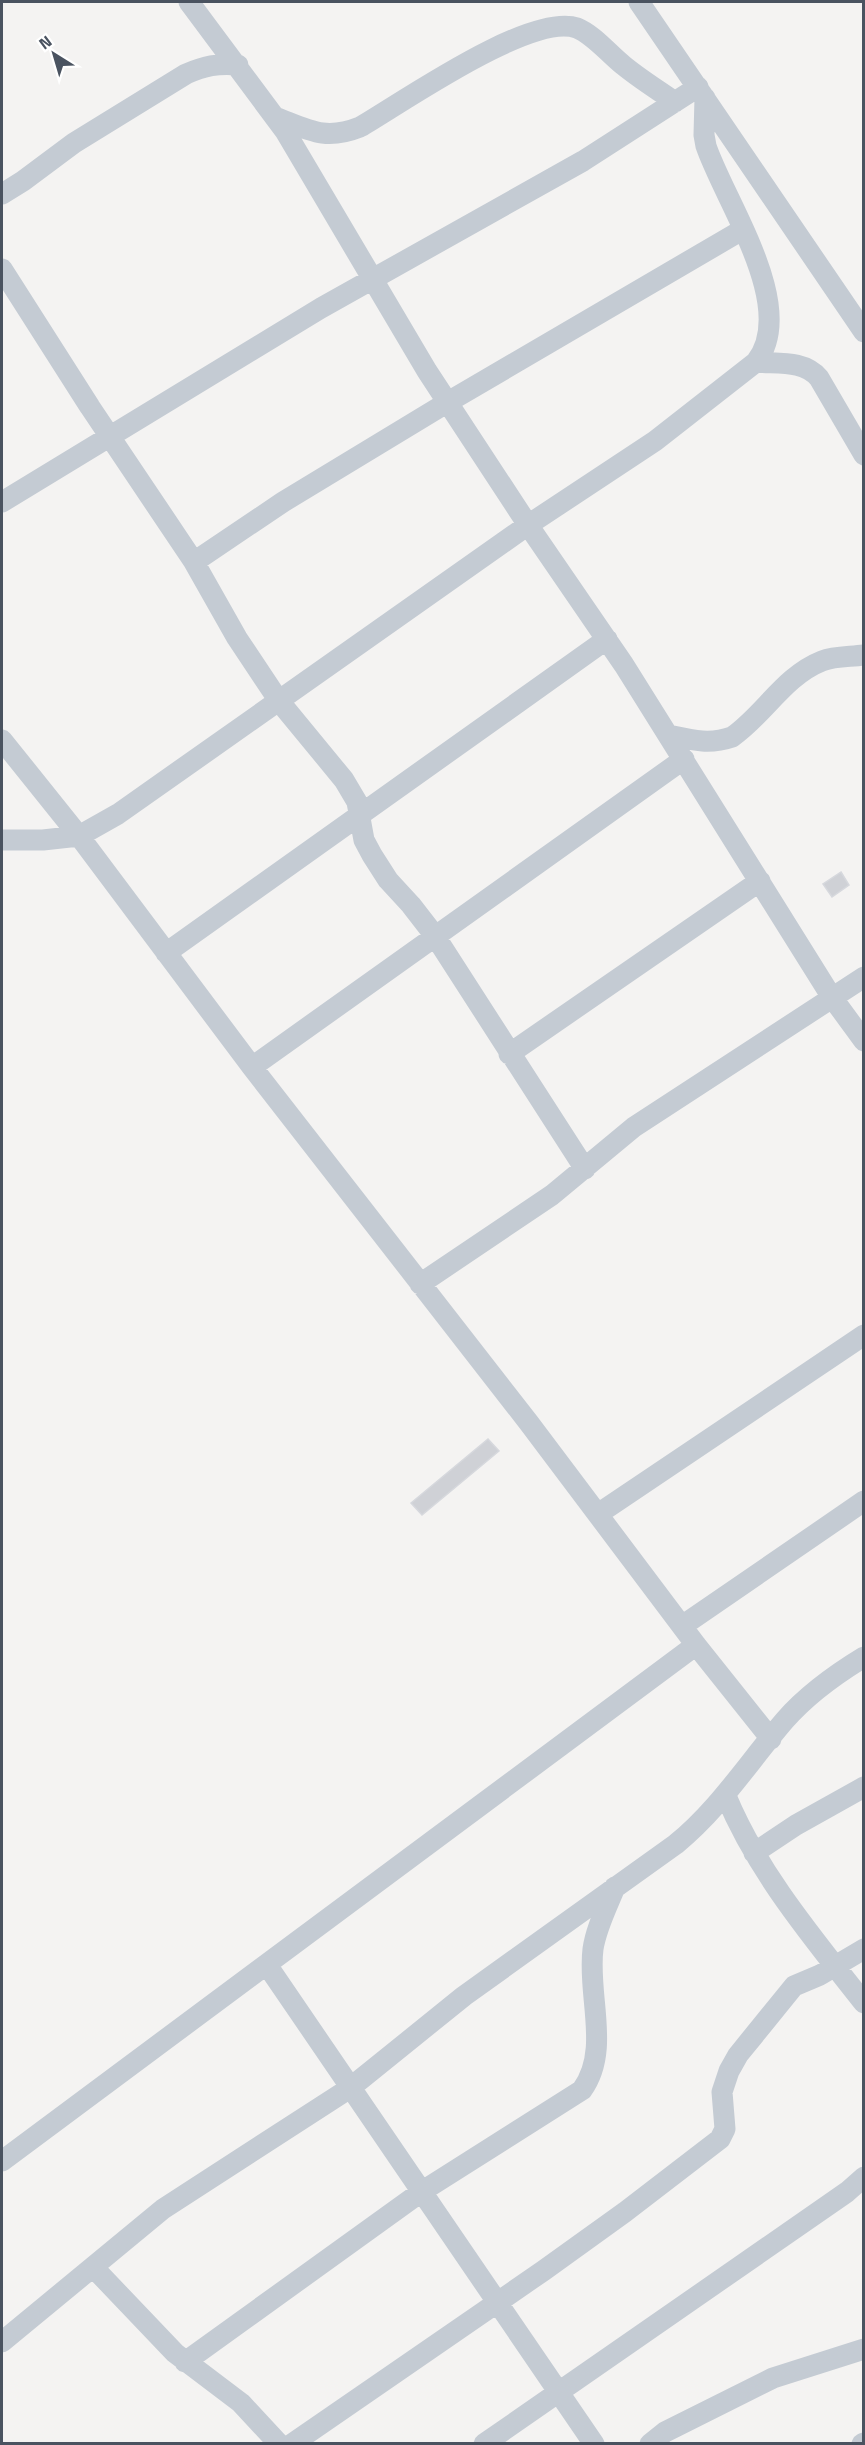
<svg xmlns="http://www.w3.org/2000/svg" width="865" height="2445" font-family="'Titillium Web',sans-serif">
<rect width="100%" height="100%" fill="#f4f3f2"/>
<!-- building -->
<path fill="#cfd1d6" stroke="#d6d8dd" stroke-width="1.5" d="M 841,872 L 849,885 L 832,897 L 823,884 Z
M 488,1439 L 499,1451 L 422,1515 L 411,1503 Z"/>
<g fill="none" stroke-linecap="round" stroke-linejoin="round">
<!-- minor -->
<path stroke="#c4cbd3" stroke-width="21" d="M 189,2 L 285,131 L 427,371 L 528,525 L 624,665 L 831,996 L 864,1041
M 639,2 L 864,332
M 275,117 C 309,130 325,141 360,127 C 403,102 531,12 577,28 C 594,35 609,54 623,65 C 640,79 658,90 675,102
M 2,194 L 23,181 L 74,143 L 186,74 C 204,66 218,63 238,65
M 2,269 L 90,407 L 194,562 L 237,638 L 279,701 L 344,780 L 357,802 L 364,840 L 372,855 L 388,880 L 411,905 L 435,936 L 585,1169
M 756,362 C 778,364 804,360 819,378 L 864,455
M 2,502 L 321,308 L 583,161 L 698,87
M 194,562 L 283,502 L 448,402 L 742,230
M 668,735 C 691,740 709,745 732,737 C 764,715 784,676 822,661 C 835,656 850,657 864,655
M 2,740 L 79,836 L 252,1067 L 529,1423 L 696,1645 L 771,1739
M 2,840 L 43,840 L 79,836 L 118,814 L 528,525 L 655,441 L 756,362 C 799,307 725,202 706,146 L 704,135 L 705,98
M 166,953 L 607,639
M 509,1054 L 760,881
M 252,1067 L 684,759
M 420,1284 L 552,1195 L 634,1127 L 864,977
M 598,1514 L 864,1335
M 682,1626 L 864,1501
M 726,1796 C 758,1873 813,1938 864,2003
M 754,1853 L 796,1825 L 864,1787
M 267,1965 L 594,2444
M 2,2161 L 696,1645
M 93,2267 L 175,2353 L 241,2403 L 279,2444
M 2,2342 L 163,2209 L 350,2088 L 464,1996 L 676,1844 C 719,1809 748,1763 785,1720 C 806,1696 836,1674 864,1657
M 185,2362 L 421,2192 L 582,2090 C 611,2050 587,1995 593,1949 C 596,1928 607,1907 615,1887
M 292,2444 L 543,2271 L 625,2212 L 720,2139 L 725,2129 L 722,2092 L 729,2071 L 738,2055 L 794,1986 L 820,1975 L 864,1949
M 484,2444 L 847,2192 L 864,2177
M 650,2444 L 665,2432 L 773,2378 L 864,2349
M 862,2444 L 864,2443"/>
</g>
<!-- border -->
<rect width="865" height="2445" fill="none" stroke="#4a5360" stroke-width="6"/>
<!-- north arrow -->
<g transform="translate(54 54) rotate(323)" stroke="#ffffff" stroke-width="4.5" paint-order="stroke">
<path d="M0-4.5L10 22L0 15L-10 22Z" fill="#4a5360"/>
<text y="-9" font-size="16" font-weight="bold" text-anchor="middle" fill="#4a5360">N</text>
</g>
</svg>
